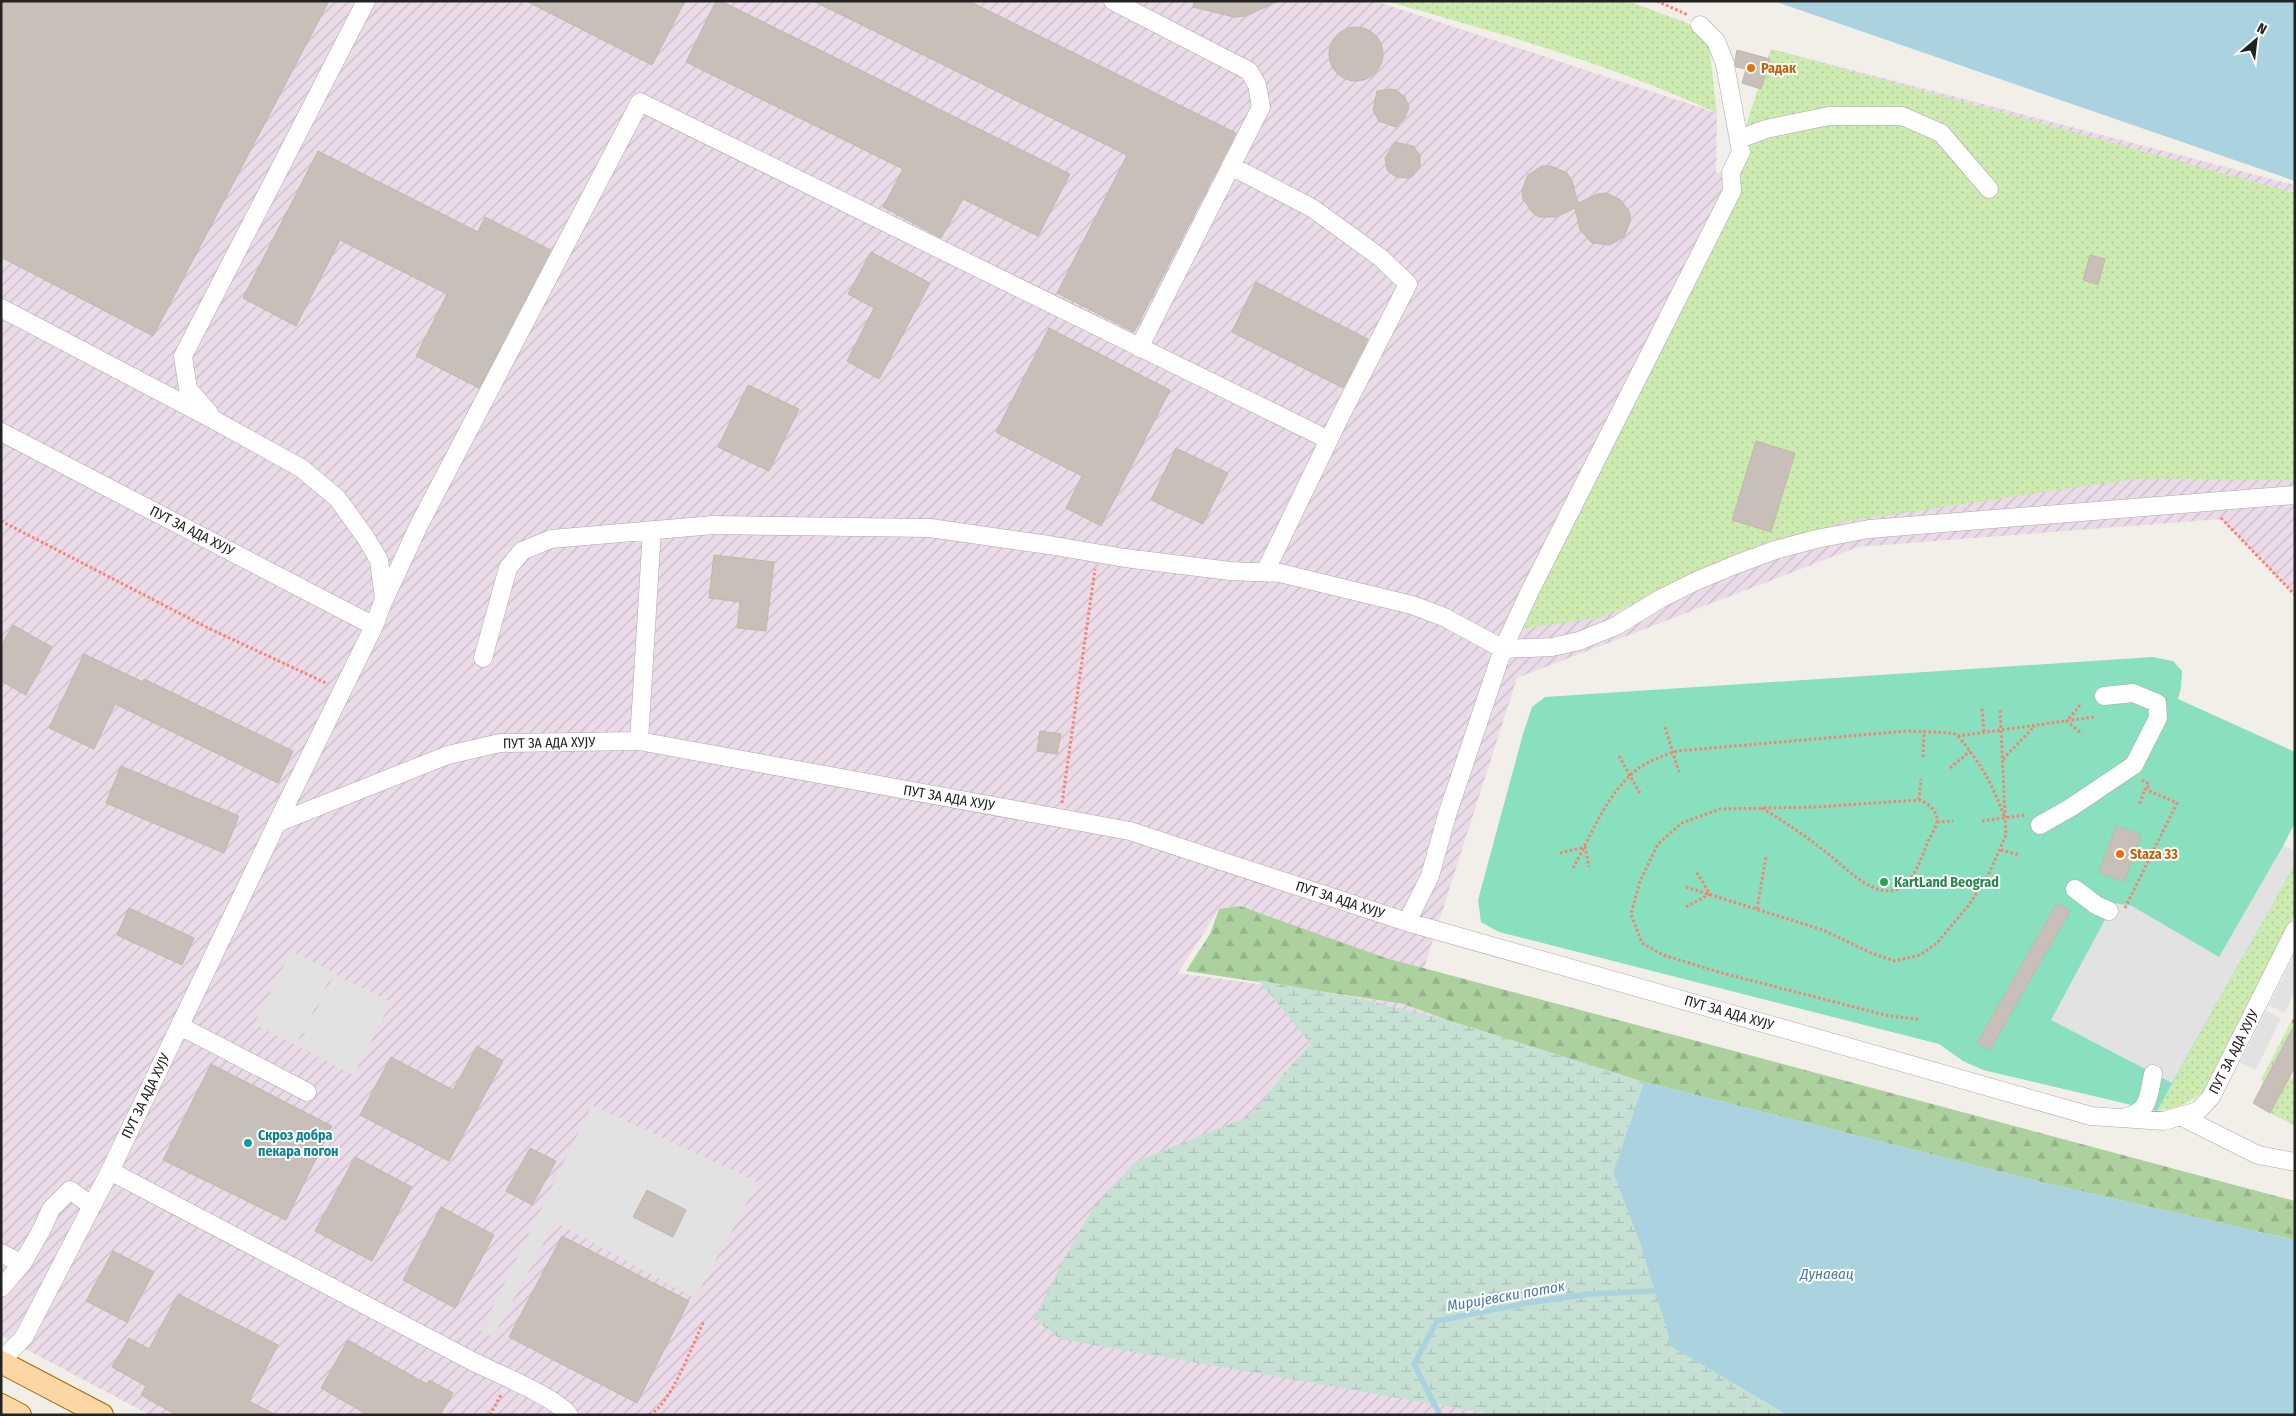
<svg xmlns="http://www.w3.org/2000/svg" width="2296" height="1416" font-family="'Fira Sans Condensed',sans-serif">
<defs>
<pattern id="industrial-furrows" width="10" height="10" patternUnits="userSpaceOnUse" patternTransform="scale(1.25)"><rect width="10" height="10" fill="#ebdbe8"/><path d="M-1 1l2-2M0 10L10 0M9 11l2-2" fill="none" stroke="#c9bcc7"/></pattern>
<pattern id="grass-dots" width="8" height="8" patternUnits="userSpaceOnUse" patternTransform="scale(1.25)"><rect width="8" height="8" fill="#cdebb0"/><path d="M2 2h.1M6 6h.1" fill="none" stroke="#b0c997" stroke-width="1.8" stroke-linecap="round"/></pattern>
<pattern id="forest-firs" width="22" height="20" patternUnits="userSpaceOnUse" patternTransform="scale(1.25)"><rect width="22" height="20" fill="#add19e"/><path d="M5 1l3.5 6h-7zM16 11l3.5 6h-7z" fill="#95b388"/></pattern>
<pattern id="wetland-marsh" width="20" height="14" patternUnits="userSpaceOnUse" patternTransform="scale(1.25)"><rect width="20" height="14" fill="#c6e0d4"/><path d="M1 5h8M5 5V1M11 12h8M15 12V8" fill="none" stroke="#aac0b6"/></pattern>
</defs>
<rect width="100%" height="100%" fill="#f2efe9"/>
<!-- industrial -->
<path fill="url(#industrial-furrows)" d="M 1,1 L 1375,1 L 1717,113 L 1716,173 L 1731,172 L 1771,49 L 2295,185 L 2295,595 L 2221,519 L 1858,547 L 1517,678 L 1424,968 L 1386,958 L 1240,906 L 1219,909 L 1178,973 L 1404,1004 L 1447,1020 L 1644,1082 L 1613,1172 L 1640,1243 L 1672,1347 L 1787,1415 L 150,1415 L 1,1336 Z"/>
<!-- grass -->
<path fill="url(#grass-dots)" d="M 1386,1 L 1628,1 L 1687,23 L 1708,36 L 1717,113 C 1611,64 1498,33 1386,1 Z
M 1771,49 L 2295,193 L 2295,480 L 2135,479 L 1842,522 L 1598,618 L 1499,632 L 1731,172 Z
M 2295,864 L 2295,914 L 2205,1090 C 2190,1103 2177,1109 2157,1111 Z
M 2295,1014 L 2295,1024 L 2264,1082 L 2261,1080 Z
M 2290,1077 L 2295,1080 L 2295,1126 L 2270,1113 Z"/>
<!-- forest -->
<path fill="url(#forest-firs)" d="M 1240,906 L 1386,958 L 2295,1201 L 2295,1240 L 2045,1183 L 1644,1082 L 1447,1020 L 1404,1004 L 1186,971 L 1210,934 L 1219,909 Z"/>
<!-- wetland -->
<path fill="url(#wetland-marsh)" d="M 1258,980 L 1357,998 L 1447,1020 L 1644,1082 L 1613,1172 L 1640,1243 L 1672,1347 L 1787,1415 L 1497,1415 L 1060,1339 L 1034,1319 L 1062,1262 L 1094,1207 L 1135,1162 L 1250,1116 L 1285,1072 L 1311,1044 Z"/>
<!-- pitch -->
<path fill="#88e0be" d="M 2152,657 L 2173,661 L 2182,671 L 2181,688 L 2178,699 L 2295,752 L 2295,823 L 2283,846 L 2295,851 L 2295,864 L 2157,1111 L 1983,1070 L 1963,1061 L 1939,1044 L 1499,932 L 1481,922 L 1478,900 L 1523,734 L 1532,707 L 1545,697 Z"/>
<!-- parking -->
<path fill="#e2e2e2" d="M 2283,846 L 2295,851 L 2295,864 L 2172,1083 L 2051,1020 L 2114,903 L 2132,906 L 2219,957 Z
M 291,951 L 333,972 L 296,1045 L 254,1024 Z
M 2295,954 L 2295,992 L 2284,1013 L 2269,1005 Z
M 335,974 L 391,1002 L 354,1075 L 298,1046 Z
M 2266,1011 L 2281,1018 L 2256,1070 L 2240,1063 Z
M 592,1105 L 758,1182 L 695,1298 L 555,1222 L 493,1337 L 481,1331 Z"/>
<!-- water -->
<path fill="#aad3df" d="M 1774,1 L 2295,1 L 2295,181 Z
M 1644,1082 L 2045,1183 L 2295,1240 L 2295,1415 L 1787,1415 L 1672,1347 L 1640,1243 L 1613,1172 Z"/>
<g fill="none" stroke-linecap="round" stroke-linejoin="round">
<!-- stream -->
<path stroke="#aad3df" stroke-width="5.5" d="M 1440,1415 L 1414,1364 L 1437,1321 L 1527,1303 L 1589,1294 L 1654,1291"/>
</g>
<!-- building -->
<path fill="#c7bfb8" stroke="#c4b6ab" d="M 1,1 L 329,1 L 153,336 L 1,257 Z
M 526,1 L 685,1 L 652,65 Z
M 716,1 L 721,1 L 1070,174 L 1038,236 L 963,199 L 941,238 L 883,207 L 903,169 L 686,62 Z
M 813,1 L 969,1 L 1236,133 L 1134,332 L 1057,293 L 1127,155 Z
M 1194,1 L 1279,1 L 1246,16 L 1234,17 L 1193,7 Z
M1329 54a27 27 0 1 1 54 0a27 27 0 1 1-54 0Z
M 1737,50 L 1770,59 L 1761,89 L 1742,83 L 1746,69 L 1736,67 L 1735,60 Z
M 1390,89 L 1396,90 L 1405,97 L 1409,107 L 1405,118 L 1396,127 L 1379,121 L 1373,110 L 1377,91 Z
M 1395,142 L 1413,146 L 1420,155 L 1420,167 L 1413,176 L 1408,178 L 1396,177 L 1387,170 L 1385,158 Z
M 318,151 L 478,232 L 485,217 L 551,250 L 479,388 L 416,356 L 447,294 L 340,240 L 296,326 L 243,298 Z
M 1542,166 L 1551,166 L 1567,173 L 1572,181 L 1578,203 L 1598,194 L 1606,193 L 1621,200 L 1630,213 L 1630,222 L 1624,237 L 1610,245 L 1592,243 L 1580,230 L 1575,208 L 1556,217 L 1539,217 L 1532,212 L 1523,199 L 1522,190 L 1528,175 Z
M 871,252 L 930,283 L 879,379 L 847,361 L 874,308 L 848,294 Z
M 2090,255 L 2105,259 L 2098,285 L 2083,280 Z
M 1256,282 L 1368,339 L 1343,388 L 1232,332 Z
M 1049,328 L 1170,390 L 1101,526 L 1066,508 L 1082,476 L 996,432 Z
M 748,385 L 799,409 L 769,471 L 718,447 Z
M 1756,441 L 1795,453 L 1771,532 L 1732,520 Z
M 1176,448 L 1228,473 L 1203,524 L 1151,500 Z
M 714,555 L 774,562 L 766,631 L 737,628 L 740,602 L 709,598 Z
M 13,625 L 52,647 L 26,695 L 1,681 L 1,646 Z
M 84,654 L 143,682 L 144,679 L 293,751 L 278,783 L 115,704 L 94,749 L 49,728 Z
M 1040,731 L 1061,734 L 1057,754 L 1037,751 Z
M 121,766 L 239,816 L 224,853 L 106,803 Z
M 2116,826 L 2141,835 L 2124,882 L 2099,872 Z
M 2057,903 L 2070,911 L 1990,1050 L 1977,1043 Z
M 129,908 L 194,938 L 182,965 L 117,935 Z
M 2295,1024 L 2295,1067 L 2270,1113 L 2253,1103 Z
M 477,1046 L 503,1061 L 449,1161 L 360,1115 L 391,1057 L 453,1090 Z
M 211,1064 L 332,1126 L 286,1220 L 163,1160 Z
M 530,1148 L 556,1161 L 532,1205 L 506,1191 Z
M 355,1157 L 412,1187 L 372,1261 L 315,1231 Z
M 647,1190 L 686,1210 L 673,1237 L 633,1217 Z
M 441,1207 L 494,1235 L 455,1308 L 403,1280 Z
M 562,1236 L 689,1301 L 637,1403 L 509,1337 Z
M 113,1251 L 154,1272 L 127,1322 L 86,1301 Z
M 178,1294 L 278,1345 L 249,1401 L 276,1415 L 176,1415 L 141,1395 L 146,1386 L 112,1367 L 129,1338 L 149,1349 Z
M 348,1340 L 427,1384 L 429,1380 L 453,1393 L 440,1415 L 368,1415 L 321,1388 Z"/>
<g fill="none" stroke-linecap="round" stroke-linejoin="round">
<defs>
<path id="minor" d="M 1113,1 L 1249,71 L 1257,85 L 1261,107 L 1139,348
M 1739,139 L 1766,129 L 1829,116 L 1902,116 L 1941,133 L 1989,189
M 1231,166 L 1312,208 L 1381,258 L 1408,284 L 1338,421 L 1265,572
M 1,308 L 216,421 L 301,468 L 337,498 L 366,538 L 379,560 L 384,599 L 374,626 L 277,823 L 110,1171 L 24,1337 L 1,1361
M 209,413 L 188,389 L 183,356 L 366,1
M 1,432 L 374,626
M 385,598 L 419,525 L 640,102 L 1329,440
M 483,658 L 508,568 L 522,551 L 551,539 L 714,525 L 930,528 L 1049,545 L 1125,558 L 1230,571 L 1280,573 L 1412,605 L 1444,617 L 1503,649 L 1552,647 L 1579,641 L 1616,626 L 1660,599 L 1694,582 L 1732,566 L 1775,550 L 1816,539 L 1869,529 L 2295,495
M 639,741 L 652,530
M 277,823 L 448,755 L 500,743 L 639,741 L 1130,831 L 1407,922 L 2091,1116 L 2164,1121 L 2198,1111 L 2211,1097 L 2295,930
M 2040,825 L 2070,808 L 2134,765 L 2158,718 L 2157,703 L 2133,693 L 2104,696
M 2075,889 L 2096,905 L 2109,911
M 1407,922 L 1430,876 L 1447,815 L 1503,649 L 1529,593 L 1732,191 L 1731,172 L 1741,152 L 1725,64 L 1716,41 L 1700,25
M 180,1026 L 307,1092
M 2182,1117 L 2258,1155 L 2295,1162
M 2123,1118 C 2150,1112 2148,1098 2153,1074
M 110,1171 C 230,1234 350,1297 470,1360 C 493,1372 556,1397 569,1415
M 1,1253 L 22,1264 L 42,1229 L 51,1209 L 70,1190 L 92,1206
M 1,1288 L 22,1264"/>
<path id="major" d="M 1,1362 L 102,1415
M 1,1405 L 20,1415"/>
</defs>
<!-- minor casing -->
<use href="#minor" stroke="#a9a9a9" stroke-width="19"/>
<!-- major casing -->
<use href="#major" stroke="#a06b00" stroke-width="24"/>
<!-- path -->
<path stroke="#fa8072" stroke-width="3" stroke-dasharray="2.5 2.5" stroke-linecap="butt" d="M 1657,1 L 1688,15
M 2221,518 L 2295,595
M 1,521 L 206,627 L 328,684
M 2080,705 L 2067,721 L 2082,734
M 1982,709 L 1984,733
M 1665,727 L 1679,772
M 1958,736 C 1981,764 1992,783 2004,816
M 1619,756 L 1641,795
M 1923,757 L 1924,731
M 2003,759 L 2035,726
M 1950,768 L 1970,751
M 2142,780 L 2149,784 L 2147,790
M 1919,800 L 1921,779
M 1062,803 L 1095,569
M 1762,808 C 1783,821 1803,834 1822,849 C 1840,862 1866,892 1889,891 C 1913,890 1921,857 1929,839 C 1932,834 1936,827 1937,822 C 1938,811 1928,803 1919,800 L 1816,807 L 1720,809 L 1682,823 L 1658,844 L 1640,881 L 1631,914 L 1642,943 L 1663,955 L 1722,973 L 1889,1016 L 1919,1019
M 1982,821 L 2026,815
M 1937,822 L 1953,821
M 2001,850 L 2020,855
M 1560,853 L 1585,847 L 1589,867
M 1573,868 C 1591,836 1606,795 1635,771 C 1647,761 1663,756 1677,751 L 1907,731 L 1953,733 L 1958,736 L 2094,717
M 1686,887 L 1823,930 L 1871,953 L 1895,961 L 1920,955 L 1937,943 L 1968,906 L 1987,878 L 2006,835 L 2000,708
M 1686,907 L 1710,894 L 1696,871
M 2125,908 L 2177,803 L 2145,789 L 2139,806
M 1757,909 L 1766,857
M 2292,1021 L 2295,1022
M 490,1415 L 502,1393
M 650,1415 C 672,1402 692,1345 704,1321"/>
<!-- minor -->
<use href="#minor" stroke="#fff" stroke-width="18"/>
<!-- major -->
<use href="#major" stroke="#fcd6a4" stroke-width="22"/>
</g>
<!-- markers -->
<g fill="#e8710a" stroke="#fff" stroke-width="2">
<circle cx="1751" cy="68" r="5"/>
<circle cx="2120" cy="854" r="5"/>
</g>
<circle fill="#2e9e5b" stroke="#fff" stroke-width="2" cx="1884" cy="882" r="5"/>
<circle fill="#0f9aa8" stroke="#fff" stroke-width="2" cx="248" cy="1143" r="5"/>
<g text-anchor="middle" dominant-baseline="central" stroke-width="4" stroke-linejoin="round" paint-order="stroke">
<!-- food labels -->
<g font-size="14" font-weight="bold" fill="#c56008" stroke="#fff" text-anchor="start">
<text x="1761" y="68">Радак</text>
<text x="2130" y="854">Staza 33</text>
</g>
<!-- street labels -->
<g font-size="14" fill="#222" stroke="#fff">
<text transform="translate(192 531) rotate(27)">ПУТ ЗА АДА ХУЈУ</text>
<text transform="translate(549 743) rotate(-1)">ПУТ ЗА АДА ХУЈУ</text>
<text transform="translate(949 798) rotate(10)">ПУТ ЗА АДА ХУЈУ</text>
<text transform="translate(1340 900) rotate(18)">ПУТ ЗА АДА ХУЈУ</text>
<text transform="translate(1729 1013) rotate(16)">ПУТ ЗА АДА ХУЈУ</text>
<text transform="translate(2234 1052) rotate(-63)">ПУТ ЗА АДА ХУЈУ</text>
<text transform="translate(146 1096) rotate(-64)">ПУТ ЗА АДА ХУЈУ</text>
</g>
<!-- leisure labels -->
<g font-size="14" font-weight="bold" fill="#27864d" stroke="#fff" text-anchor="start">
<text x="1894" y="882">KartLand Beograd</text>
</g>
<!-- culture labels -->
<g font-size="14" font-weight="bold" fill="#0d838f" stroke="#fff" text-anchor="start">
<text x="258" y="1135">Скроз добра<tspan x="258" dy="16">пекара погон</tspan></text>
</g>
<!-- water labels -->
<g font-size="15" font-style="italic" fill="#4a7aab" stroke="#fff">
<text x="1827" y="1274">Дунавац</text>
<text transform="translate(1506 1296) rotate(-10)">Миријевски поток</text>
</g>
</g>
<!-- border -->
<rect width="2296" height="1416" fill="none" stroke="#222222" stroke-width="5"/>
<!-- north arrow -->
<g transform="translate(2256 40) rotate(28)" stroke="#ffffff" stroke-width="4" paint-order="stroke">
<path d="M0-4L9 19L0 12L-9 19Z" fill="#222222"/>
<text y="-8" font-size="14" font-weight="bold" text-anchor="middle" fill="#222222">N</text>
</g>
</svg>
